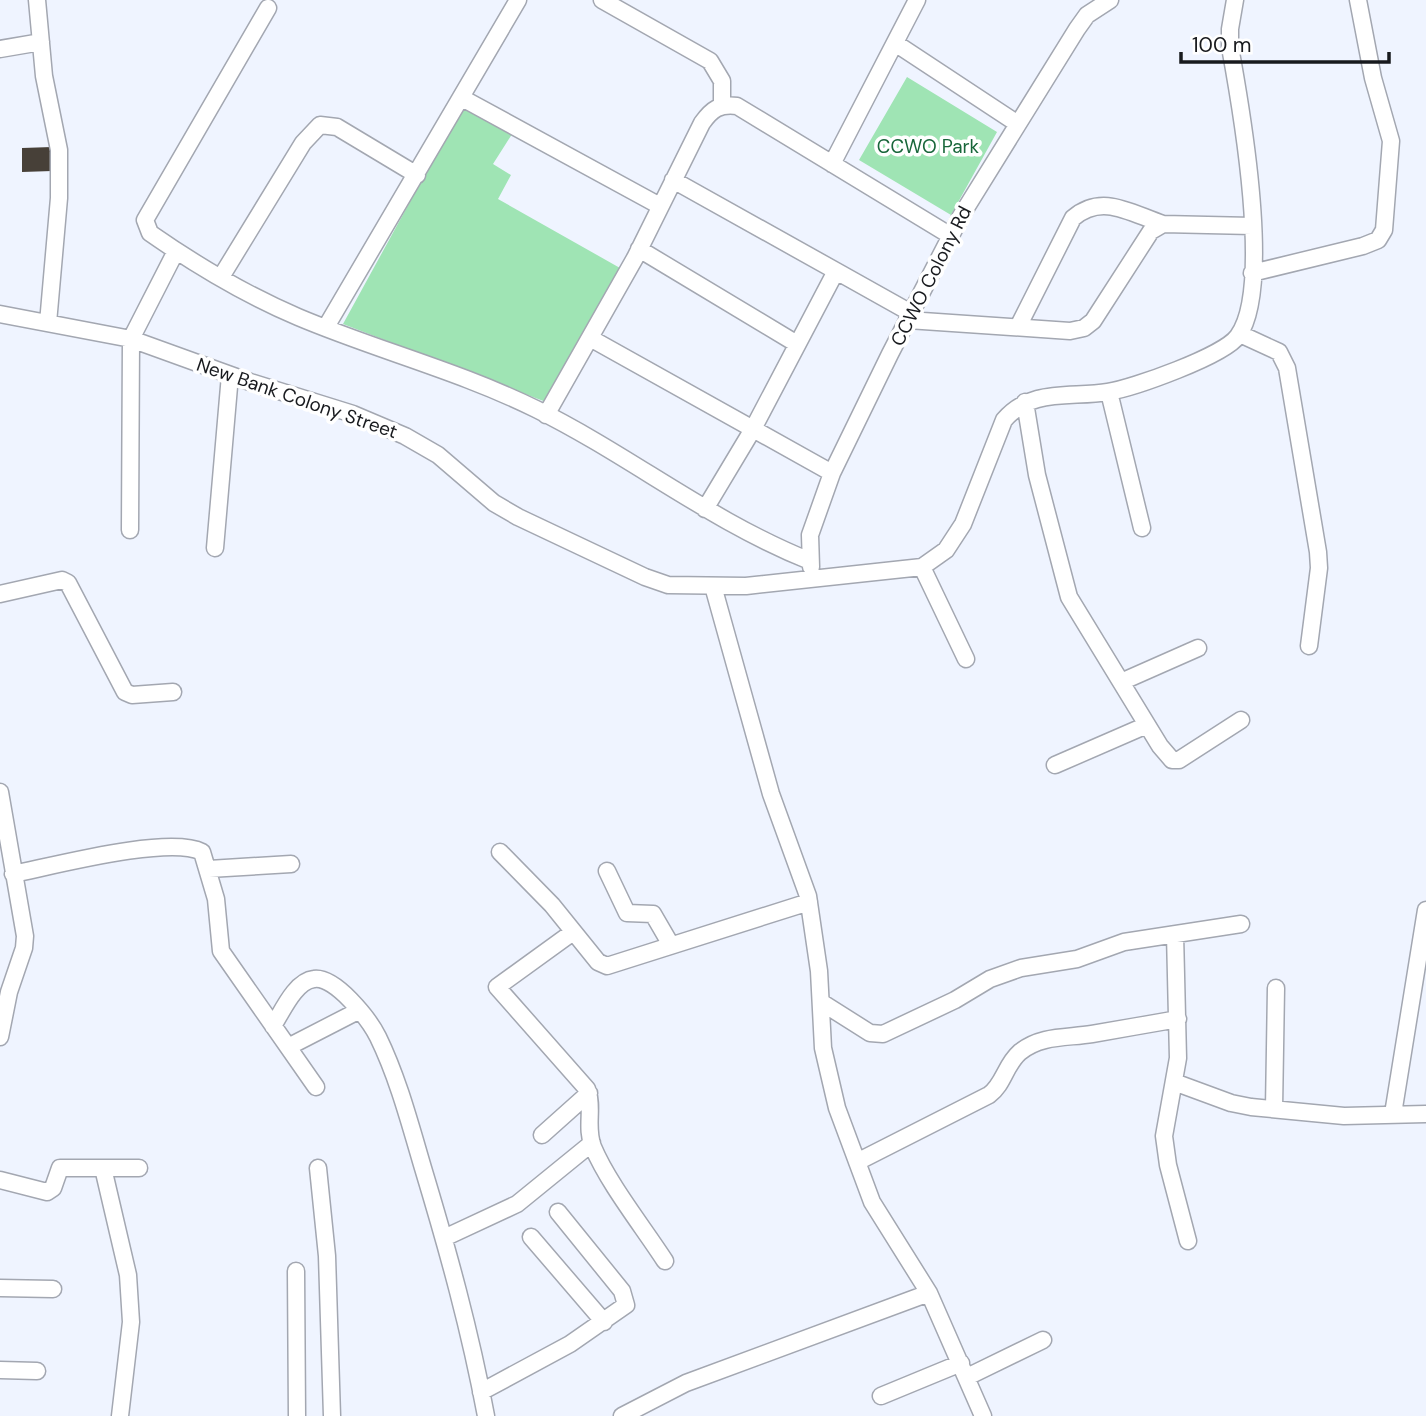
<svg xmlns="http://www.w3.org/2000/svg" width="1426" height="1416" font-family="'DM Sans',sans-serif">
<rect width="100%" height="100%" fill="#eff4ff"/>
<!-- green -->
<path fill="#9fe4b4" d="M 907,77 L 997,132 L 951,215 L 859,160 Z
M 463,105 L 514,131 L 493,164 L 511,175 L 498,199 L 620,268 L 546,402 L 343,324 Z"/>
<!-- building -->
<path fill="#474038" d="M 52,147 L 52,171 L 22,172 L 22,148 Z"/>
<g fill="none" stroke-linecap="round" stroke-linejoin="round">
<defs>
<path id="minor" d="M 37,0 L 44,76 L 59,150 L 59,198 L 48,323
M 602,0 L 710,61 L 722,81 L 722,104
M 268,8 L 145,220 L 150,233 C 196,265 246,295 298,317 C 376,350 459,371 536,409 C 631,456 710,521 810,561
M 895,43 L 1018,124
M 0,49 L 41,42
M 462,98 L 660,206
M 832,164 L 917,0
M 673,180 L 836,271 L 753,429 L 705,509
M 639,249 L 797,344
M 836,271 L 911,313
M 1252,273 L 1363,246 L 1378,240 L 1384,230 L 1391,141 L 1373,78 L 1358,0
M 221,277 L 303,143 L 320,125 L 337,127 L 417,175
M 0,314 L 131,339 L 250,382 L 353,414 L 405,436 L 438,455 L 494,503 L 518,517 L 645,577 L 668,585 L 746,586 L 922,567 L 946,550 L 963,524 L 1004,420 C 1031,388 1070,398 1108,392 C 1133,388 1224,356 1238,336 C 1273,288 1241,107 1230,47 L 1230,29 L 1235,0
M 908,320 L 1070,331 L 1084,328 L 1093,321 L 1151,231 L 1163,224 L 1252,226
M 326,327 L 518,0
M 1018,327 L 1073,218 C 1102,193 1130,213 1163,224
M 1240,334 L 1279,352 L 1287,368 L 1318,552 L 1319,568 L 1309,646
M 590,338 L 832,473
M 1109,392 L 1142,528
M 1025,402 L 1037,475 L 1069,597 L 1160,746 L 1172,760 L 1179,760 L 1241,720
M 546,415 L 635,258 L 702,123 C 712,109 719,104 737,106 L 951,236
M 130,530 L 131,339 L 176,251
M 215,548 L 230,375
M 811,567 L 810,535 L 832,473 L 890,354 L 961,216 L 1077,29 L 1087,15 L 1110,0
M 922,567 L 966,659
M 713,586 L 771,794 L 808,896 L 819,971 L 823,1048 L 837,1108 L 872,1202 L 929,1293 L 983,1416
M 0,594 L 62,580 L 68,583 L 125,692 L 132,695 L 173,692
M 1121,682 L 1198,648
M 1055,765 L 1147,725
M 0,792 L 25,936 L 24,948 L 9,992 L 0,1037
M 500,852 L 552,905 L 598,962 L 607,966 L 809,902
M 209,869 L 291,864
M 607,871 L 627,913 L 653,914 L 671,945
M 13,874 C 53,866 169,835 202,852 L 216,899 L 221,951 L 316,1087
M 573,932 L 497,987 L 587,1089 C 594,1108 585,1127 593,1147 C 608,1183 643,1227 665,1261
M 1175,934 L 1178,1058 L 1164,1136 L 1168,1165 L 1188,1241
M 821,1002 L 870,1033 L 883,1034 L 955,1000 L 990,979 L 1021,968 L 1077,959 L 1124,942 L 1241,924
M 273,1026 C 282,1012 295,981 314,979 C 335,976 369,1019 378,1037 C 398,1078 410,1124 423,1168 C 448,1251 470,1330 486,1416
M 288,1047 L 358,1011
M 1174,1082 L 1231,1103 L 1251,1107 L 1344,1116 L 1426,1114
M 1274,1109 L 1276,988
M 1393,1114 L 1426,910
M 542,1135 L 589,1093
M 857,1162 L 989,1095 C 1004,1084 1005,1065 1020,1052 C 1041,1035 1067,1038 1092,1034 C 1121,1029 1149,1024 1178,1019
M 103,1168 L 128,1275 L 131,1322 L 120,1416
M 318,1168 L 327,1256 L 332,1416
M 0,1180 L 47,1192 L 53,1188 L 60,1168 L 139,1168
M 531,1237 L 604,1322
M 444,1238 L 517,1204 L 592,1143
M 296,1271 L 297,1416
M 0,1288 L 53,1289
M 0,1370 L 37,1371
M 967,1377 L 1043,1340
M 481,1392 L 570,1344 L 626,1305 L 622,1291 L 558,1212
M 881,1396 L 961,1363
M 622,1416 L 686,1383 L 929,1293"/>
</defs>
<!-- minor casing -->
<use href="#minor" stroke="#a3a7b1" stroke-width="19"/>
<!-- minor -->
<use href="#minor" stroke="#fff" stroke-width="16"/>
</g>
<g text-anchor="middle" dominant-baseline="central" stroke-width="7" stroke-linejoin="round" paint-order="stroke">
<!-- park labels -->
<g font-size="19" fill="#18663a" stroke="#fff">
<text x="928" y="146">CCWO Park</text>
</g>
<!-- street labels -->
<g font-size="19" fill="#181a1e" stroke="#fff">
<text transform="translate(931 276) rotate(-63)">CCWO Colony Rd</text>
<text transform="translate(297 398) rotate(19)">New Bank Colony Street</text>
</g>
</g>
<!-- scale -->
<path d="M1181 52v10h208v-10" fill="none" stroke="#181a1e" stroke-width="3.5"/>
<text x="1192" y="52" font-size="21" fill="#181a1e" stroke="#ffffff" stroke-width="5" paint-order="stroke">100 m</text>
</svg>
